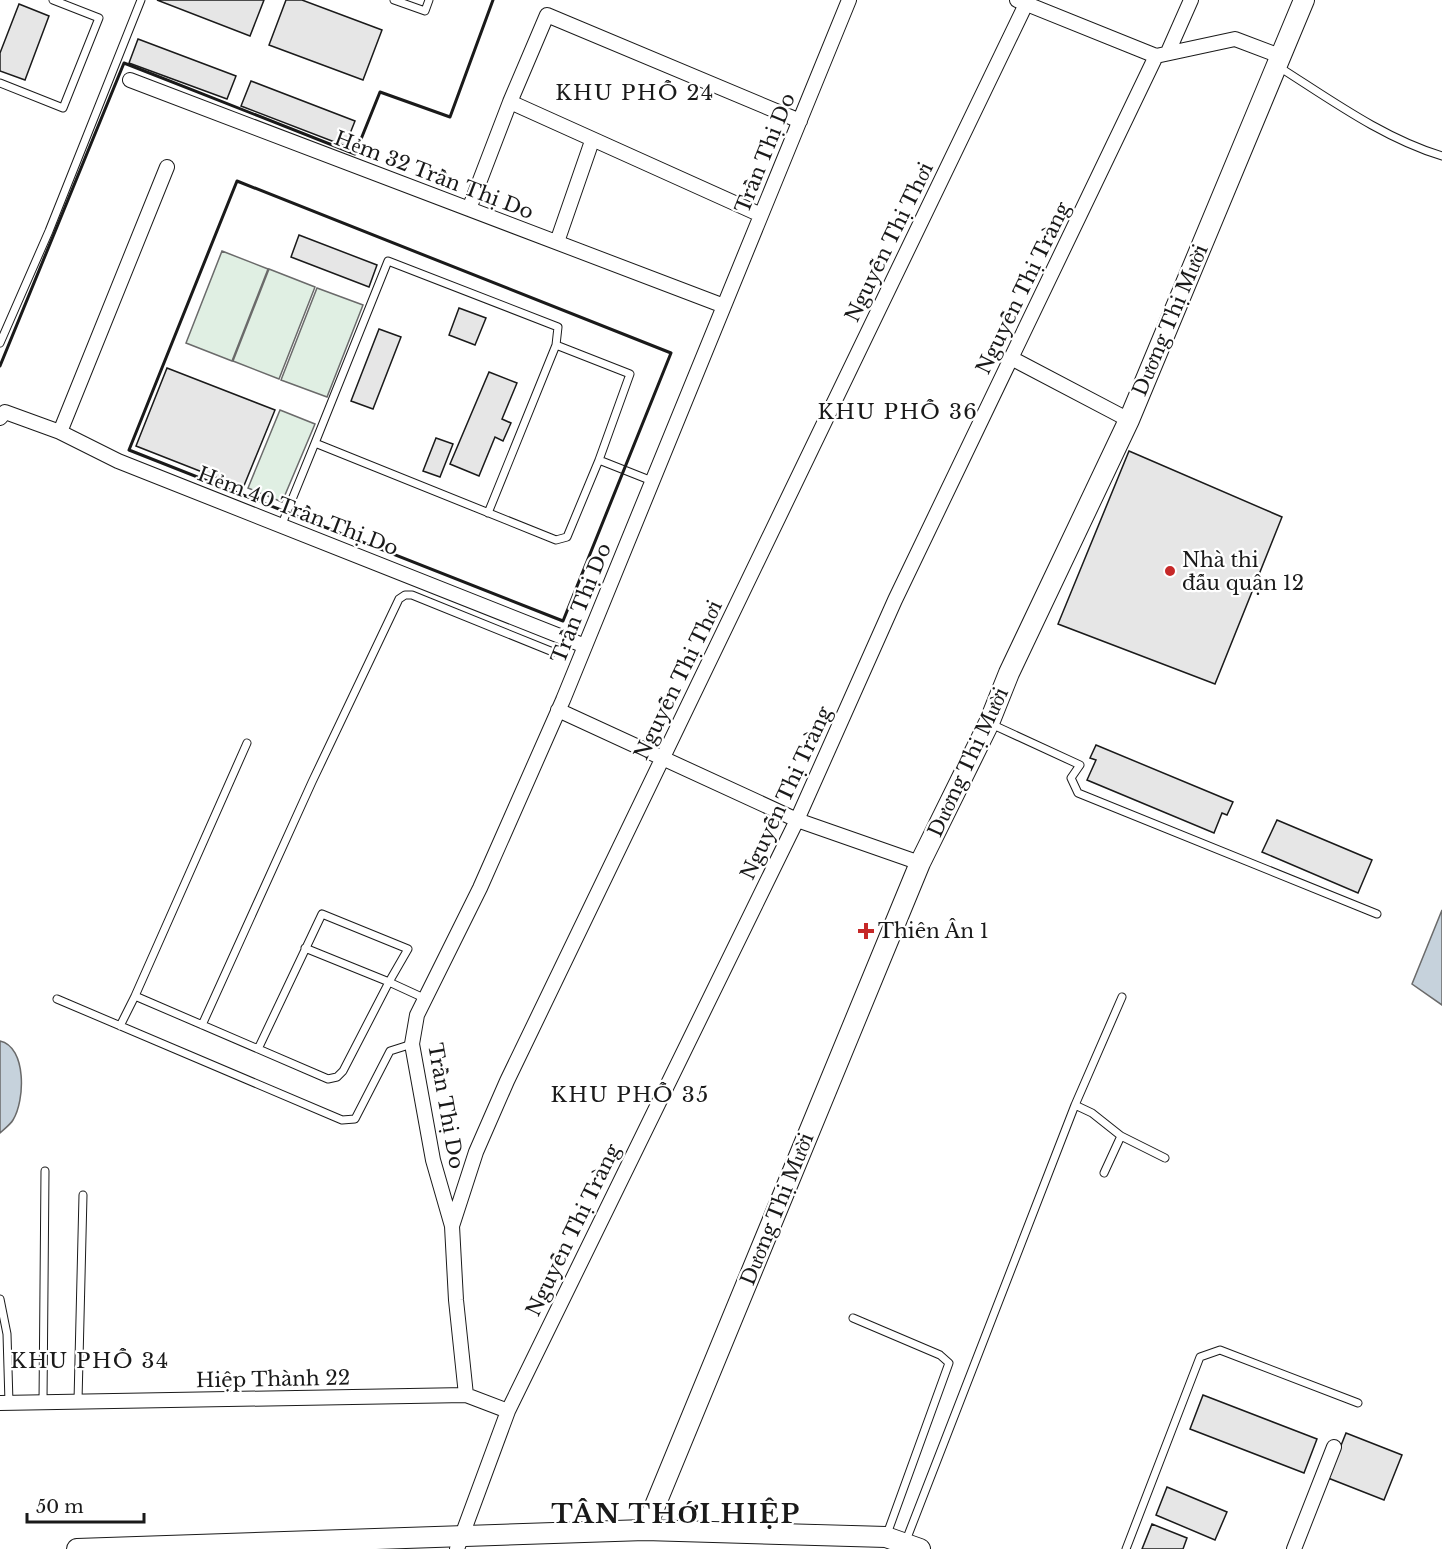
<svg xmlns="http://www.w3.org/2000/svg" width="1442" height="1549" font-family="'Libre Baskerville',serif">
<rect width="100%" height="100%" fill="#fff"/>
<!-- green -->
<path fill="#e0efe3" stroke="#6a6a6a" stroke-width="1.5" d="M 222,251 L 268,269 L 232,361 L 186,343 Z
M 269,269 L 315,287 L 279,379 L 233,361 Z
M 317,288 L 363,305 L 327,397 L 281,380 Z
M 280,410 L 315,424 L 282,502 L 248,488 Z"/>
<!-- water -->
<path fill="#c6d2dc" stroke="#6a6a6a" stroke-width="1.5" d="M 1442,910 L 1442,1005 L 1412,984 Z
M 0,1041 C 27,1047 25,1101 13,1120 C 10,1125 4,1129 0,1133 Z"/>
<!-- building -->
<path fill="#e6e6e6" stroke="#1a1a1a" stroke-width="1.5" d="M 157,0 L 264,0 L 250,36 Z
M 286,0 L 302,0 L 382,30 L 363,80 L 269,45 Z
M 19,4 L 49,16 L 25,80 L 0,71 L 0,53 Z
M 138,39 L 236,76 L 227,99 L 129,63 Z
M 251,81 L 355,121 L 345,146 L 241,106 Z
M 299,235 L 377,265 L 369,287 L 291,257 Z
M 459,308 L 486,318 L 475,345 L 449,335 Z
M 379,329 L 401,337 L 373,409 L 351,401 Z
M 167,368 L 275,410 L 243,488 L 136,446 Z
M 489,372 L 517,383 L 502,419 L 511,423 L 503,441 L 495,437 L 479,476 L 450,464 Z
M 436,438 L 453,444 L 440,477 L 423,471 Z
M 1129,451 L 1282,517 L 1215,684 L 1058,624 Z
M 1096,745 L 1233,802 L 1227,815 L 1222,813 L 1214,833 L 1087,780 L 1096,760 L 1090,758 Z
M 1277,820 L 1372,860 L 1358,893 L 1262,852 Z
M 1203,1395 L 1317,1439 L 1304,1473 L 1190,1429 Z
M 1346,1433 L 1402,1455 L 1384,1500 L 1328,1478 Z
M 1167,1487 L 1227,1512 L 1215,1540 L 1156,1515 Z
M 1152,1524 L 1187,1538 L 1183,1549 L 1142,1549 Z"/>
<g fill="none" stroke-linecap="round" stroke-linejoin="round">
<defs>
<path id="lane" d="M 394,0 L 425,11 L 429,0
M 1279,67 C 1331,100 1383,138 1442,156
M 0,83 L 63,108 L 99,18 L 53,0
M 0,343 L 49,231 L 141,0
M 315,443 L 388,261 L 558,327 L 556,345
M 488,513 L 556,345 L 630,374 L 599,460
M 282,524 L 315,443 L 556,540 L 567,537 L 599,460 L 652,481
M 991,724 L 1080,765 L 1071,778 L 1078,793 L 1377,914
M 247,743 L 135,996 L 328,1079 L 337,1077 L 343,1071 L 389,982 L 426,999
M 57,999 L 342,1120 L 355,1119 L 390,1051 L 412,1044
M 202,1025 L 312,782 L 399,599 L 405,595 L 412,595 L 553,652
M 120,1026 L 135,996
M 258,1049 L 322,914 L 408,949 L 389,982 L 305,948
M 1075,1105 L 1092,1113 L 1121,1136 L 1165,1158
M 1104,1173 L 1121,1136
M 0,1299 L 7,1334 L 9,1403
M 853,1318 L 940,1355 L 949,1363 L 887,1534
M 78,1401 L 83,1195
M 43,1402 L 45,1171
M 905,1543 L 1075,1105 L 1122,997
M 1126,1549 L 1200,1357 L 1220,1350 L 1358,1403"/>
<path id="street" d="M 1017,0 L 1156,56 L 1235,39 L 1280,56
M 1168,52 L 1191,0
M 130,80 L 724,306
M 469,209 L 510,102
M 761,215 L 510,102 L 547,15 L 800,121
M 557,242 L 592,141
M 1011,358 L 1129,420
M 0,418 L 5,412 L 60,432 L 118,461 L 585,646
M 60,432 L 167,167
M 558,710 L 797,820 L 920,863
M 452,1226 L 433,1160 L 412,1044 L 417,1015 L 480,888 L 563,700 L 849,0
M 466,1395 L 456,1300 L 452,1226 L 476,1152 L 507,1081 L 1026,4
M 0,1403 L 466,1395 L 508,1411
M 457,1549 L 508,1411 L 797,820 L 895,600 L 1156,56
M 1294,1549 L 1334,1447"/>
<path id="secondary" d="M 645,1530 L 920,863 L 989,723 L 1009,673 L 1129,420 L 1304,0
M 77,1549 L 645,1530 L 886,1537 L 920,1549"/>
</defs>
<!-- lane casing -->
<use href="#lane" stroke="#1a1a1a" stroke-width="9"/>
<!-- street casing -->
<use href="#street" stroke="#1a1a1a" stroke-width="16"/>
<!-- secondary casing -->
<use href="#secondary" stroke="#1a1a1a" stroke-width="22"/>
<!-- lane -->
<use href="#lane" stroke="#fff" stroke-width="7"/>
<!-- street -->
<use href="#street" stroke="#fff" stroke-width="14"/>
<!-- secondary -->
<use href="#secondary" stroke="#fff" stroke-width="20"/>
<!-- wall -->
<path stroke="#1a1a1a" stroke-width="3" d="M 237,181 L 671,353 L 563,621 L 129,450 Z
M 0,366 L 124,63 L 355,154 L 380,92 L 450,117 L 493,0"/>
</g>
<!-- markers -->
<g fill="#c62828" stroke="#fff" stroke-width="2">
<circle cx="1170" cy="571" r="6"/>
<path d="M863 922h6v6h6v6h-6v6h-6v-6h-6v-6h6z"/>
</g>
<g text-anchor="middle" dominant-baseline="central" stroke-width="4.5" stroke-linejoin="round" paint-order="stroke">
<!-- street labels -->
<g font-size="20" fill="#1a1a1a" stroke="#fff">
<text transform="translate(765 153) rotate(-68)">Trần Thị Do</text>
<text transform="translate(434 175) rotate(21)">Hẻm 32 Trần Thị Do</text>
<text transform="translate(889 242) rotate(-64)">Nguyễn Thị Thơi</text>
<text transform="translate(1023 288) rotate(-64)">Nguyễn Thị Tràng</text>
<text transform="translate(1170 320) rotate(-67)">Dương Thị Mười</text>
<text transform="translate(298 511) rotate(21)">Hẻm 40 Trần Thị Do</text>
<text transform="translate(581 603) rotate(-68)">Trần Thị Do</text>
<text transform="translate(678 680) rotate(-64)">Nguyễn Thị Thơi</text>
<text transform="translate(968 762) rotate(-65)">Dương Thị Mười</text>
<text transform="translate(786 793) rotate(-65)">Nguyễn Thị Tràng</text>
<text transform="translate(446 1106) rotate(80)">Trần Thị Do</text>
<text transform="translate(777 1209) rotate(-68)">Dương Thị Mười</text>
<text transform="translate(573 1230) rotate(-64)">Nguyễn Thị Tràng</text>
<text transform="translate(273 1379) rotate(-1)">Hiệp Thành 22</text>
</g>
<!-- poi labels -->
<g font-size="20" fill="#1a1a1a" stroke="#fff" text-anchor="start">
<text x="1182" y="560">Nhà thi<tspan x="1182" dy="23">đấu quận 12</tspan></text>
<text x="878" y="931">Thiên Ân 1</text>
</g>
<!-- neighbourhood labels -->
<g font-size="21" letter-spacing="1.5" fill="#1a1a1a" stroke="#fff">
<text x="635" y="93">KHU PHỐ 24</text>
<text x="898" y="412">KHU PHỐ 36</text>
<text x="630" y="1095">KHU PHỐ 35</text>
<text x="90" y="1361">KHU PHỐ 34</text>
</g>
<!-- district labels -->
<g font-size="26" font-weight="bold" letter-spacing="1.5" fill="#1a1a1a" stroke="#fff">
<text x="676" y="1514">TÂN THỚI HIỆP</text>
</g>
</g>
<!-- scale -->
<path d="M27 1513v9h117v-9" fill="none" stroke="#1a1a1a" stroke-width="3"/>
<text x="36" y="1513" font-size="18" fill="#1a1a1a" stroke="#ffffff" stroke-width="4.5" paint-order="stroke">50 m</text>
</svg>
